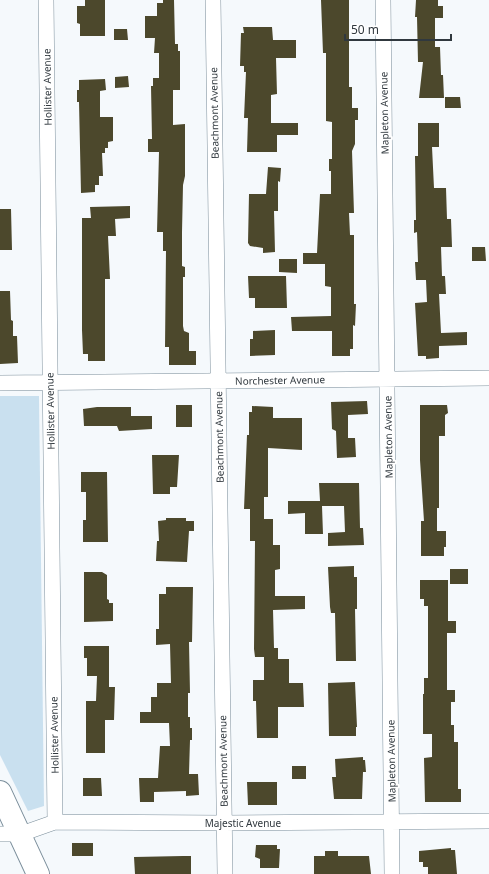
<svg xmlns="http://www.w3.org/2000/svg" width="489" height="874" font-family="'Noto Sans',sans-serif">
<rect width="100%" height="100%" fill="#f5f9fc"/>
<!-- green -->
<path fill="#c9e0ef" d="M 0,396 L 39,396 L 44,806 L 28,811 L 0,755 Z"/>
<!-- building -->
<path fill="#4c482c" d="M 85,0 L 105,0 L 105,36 L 80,36 L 80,24 L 77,23 L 77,6 L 85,6 Z
M 163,0 L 174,0 L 175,44 L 178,44 L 178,51 L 180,51 L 180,90 L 173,90 L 173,125 L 185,124 L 185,176 L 183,185 L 182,232 L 182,266 L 185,267 L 185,277 L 183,277 L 183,326 L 184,331 L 189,333 L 189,351 L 196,351 L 196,365 L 169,365 L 169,347 L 165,347 L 166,251 L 163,251 L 163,232 L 157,232 L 159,152 L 148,152 L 148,139 L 152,139 L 151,86 L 153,86 L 153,78 L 159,78 L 159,53 L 154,53 L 155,38 L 145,38 L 145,16 L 157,16 L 157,3 L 163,3 Z
M 321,0 L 349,0 L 349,87 L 352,87 L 352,108 L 358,108 L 358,120 L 355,120 L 355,144 L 352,151 L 354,213 L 349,213 L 350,235 L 354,235 L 354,304 L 356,304 L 355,326 L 353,325 L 353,349 L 350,349 L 350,356 L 332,356 L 332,331 L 292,331 L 291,317 L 331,316 L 331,287 L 325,286 L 325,264 L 303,264 L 303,253 L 317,253 L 320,194 L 331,194 L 331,171 L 329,171 L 329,159 L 332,159 L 332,122 L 326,121 L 326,53 L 323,53 Z
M 416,0 L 438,0 L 438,6 L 443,6 L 443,18 L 435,18 L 435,47 L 440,47 L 441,75 L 443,75 L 444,98 L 419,98 L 423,62 L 418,62 L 417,17 L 415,17 Z
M 243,27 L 272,27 L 273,40 L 296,40 L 296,58 L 276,58 L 277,94 L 271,95 L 271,123 L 298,123 L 298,135 L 277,135 L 277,152 L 247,152 L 248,118 L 244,118 L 246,72 L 244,72 L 244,66 L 240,66 L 241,33 L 244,33 Z
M 114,29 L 127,29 L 128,40 L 114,40 Z
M 128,76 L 129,87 L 115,88 L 115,77 Z
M 105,79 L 106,90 L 100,91 L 100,117 L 113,117 L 113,141 L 108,142 L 108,148 L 105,148 L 105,153 L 102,153 L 103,176 L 99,176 L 99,185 L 95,185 L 95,192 L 81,193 L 79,102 L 77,102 L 77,90 L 79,90 L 79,80 Z
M 445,97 L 460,97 L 461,108 L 445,108 Z
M 418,123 L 439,123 L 439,147 L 432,147 L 434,188 L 446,188 L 447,219 L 451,219 L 452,247 L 441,247 L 442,276 L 445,276 L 446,294 L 439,294 L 441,333 L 467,332 L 467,345 L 439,346 L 439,358 L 426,359 L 426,356 L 418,356 L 415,303 L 427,302 L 426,280 L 416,280 L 415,262 L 418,262 L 417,232 L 414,233 L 414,220 L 416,220 L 415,156 L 418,156 Z
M 268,167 L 281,168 L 280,182 L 278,181 L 278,211 L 274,211 L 275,252 L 263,253 L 263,248 L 250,246 L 248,243 L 249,194 L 266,194 Z
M 130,206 L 130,218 L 115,219 L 116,236 L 108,236 L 110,279 L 105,279 L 105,361 L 88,361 L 88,354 L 83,354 L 82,330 L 82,218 L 91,218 L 90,207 Z
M 0,209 L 11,209 L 12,250 L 0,250 Z
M 472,247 L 485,247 L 486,261 L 472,261 Z
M 279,259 L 297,259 L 297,273 L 279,272 Z
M 248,276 L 286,276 L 287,308 L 255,308 L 255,298 L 249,298 Z
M 0,291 L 10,291 L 11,320 L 13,321 L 13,336 L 17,336 L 18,363 L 0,364 Z
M 275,330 L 275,355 L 250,356 L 250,339 L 253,339 L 253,331 Z
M 367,401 L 368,414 L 348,415 L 348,438 L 355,438 L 356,457 L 337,458 L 336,431 L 332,429 L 331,402 Z
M 176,405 L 192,405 L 192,427 L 176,427 Z
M 420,405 L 447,405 L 448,413 L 445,415 L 445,436 L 439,436 L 439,508 L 437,508 L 437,531 L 446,531 L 446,547 L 444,547 L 444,556 L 421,556 L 421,521 L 424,521 L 420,460 Z
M 252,406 L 273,407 L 273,418 L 302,418 L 302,450 L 268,448 L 268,497 L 264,497 L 264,519 L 273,519 L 273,545 L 280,545 L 280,569 L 275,570 L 275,596 L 305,596 L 305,609 L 273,610 L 274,648 L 278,648 L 278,659 L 289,659 L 289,683 L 303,683 L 304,707 L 278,707 L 278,738 L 257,738 L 256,701 L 253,701 L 253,680 L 264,680 L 264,657 L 255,657 L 254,649 L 255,541 L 250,541 L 250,509 L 244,509 L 247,435 L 249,435 L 249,412 L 252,412 Z
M 97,407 L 131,407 L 131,416 L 152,416 L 152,429 L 119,431 L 117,426 L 84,426 L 83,409 Z
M 152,455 L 179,455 L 177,487 L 170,487 L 170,494 L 153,494 Z
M 81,472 L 107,472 L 108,542 L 83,542 L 83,520 L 86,520 L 86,492 L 81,492 Z
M 319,483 L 359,483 L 360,528 L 363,528 L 364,545 L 328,546 L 328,533 L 345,532 L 344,506 L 322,506 L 323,534 L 305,534 L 305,513 L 288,514 L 288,501 L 320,501 Z
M 166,518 L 186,518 L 186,521 L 194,521 L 194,531 L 189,531 L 187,562 L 156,561 L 157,541 L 159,541 L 158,521 L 166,520 Z
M 354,566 L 354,577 L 357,577 L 357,609 L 355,609 L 356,661 L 336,661 L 335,613 L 331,613 L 330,607 L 328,567 Z
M 450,569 L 468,569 L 468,584 L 450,584 Z
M 84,572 L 102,572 L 107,575 L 107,599 L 109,600 L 109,603 L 113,603 L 113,621 L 84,622 Z
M 420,580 L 448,580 L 448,621 L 456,621 L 456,633 L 447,633 L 447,690 L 455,690 L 455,702 L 451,702 L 451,725 L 454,725 L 454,742 L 458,742 L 458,789 L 461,789 L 461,802 L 425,802 L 424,758 L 432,757 L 432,734 L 423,734 L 423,694 L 424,694 L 424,678 L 428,678 L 428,606 L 424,606 L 424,599 L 420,599 Z
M 166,587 L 193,587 L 192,642 L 189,642 L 190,693 L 188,693 L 188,717 L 190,717 L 190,728 L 192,728 L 192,740 L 190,740 L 189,774 L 198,774 L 199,795 L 186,796 L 186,791 L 154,792 L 154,802 L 140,802 L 139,778 L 158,778 L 160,746 L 170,746 L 169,723 L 140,723 L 140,712 L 151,712 L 151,697 L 157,697 L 157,683 L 171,683 L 170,644 L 156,645 L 156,629 L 159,629 L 159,594 L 166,594 Z
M 84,646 L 109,646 L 109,687 L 115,687 L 114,720 L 105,720 L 105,753 L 86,753 L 86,701 L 96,701 L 97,676 L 87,676 L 87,658 L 84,658 Z
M 355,682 L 357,727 L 356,727 L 356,736 L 329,736 L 328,683 Z
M 363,757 L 363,760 L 365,760 L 366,772 L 363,772 L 362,799 L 334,799 L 332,777 L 336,777 L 335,759 Z
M 292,766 L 306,766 L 306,779 L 292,779 Z
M 83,778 L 101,778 L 102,796 L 83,796 Z
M 247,782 L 277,782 L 277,805 L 248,805 Z
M 72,843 L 93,843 L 93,856 L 72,856 Z
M 256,845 L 277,845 L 277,849 L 280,849 L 279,868 L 260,868 L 260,859 L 255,857 Z
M 451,848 L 451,850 L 455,850 L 457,874 L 428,874 L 428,867 L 423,867 L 423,862 L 419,862 L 419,851 Z
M 325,851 L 338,851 L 338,856 L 369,856 L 371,874 L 314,874 L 314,856 L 325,856 Z
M 183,856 L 191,856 L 191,874 L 135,874 L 134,857 Z"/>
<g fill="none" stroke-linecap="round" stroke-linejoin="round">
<defs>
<path id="minor" d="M 46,0 L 55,822
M 213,0 L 225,874
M 383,0 L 392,874
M 0,383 L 489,378
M 0,834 L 21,834 L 55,822 L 224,823 L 489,821"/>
<path id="secondary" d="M 0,792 L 38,874"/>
</defs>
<!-- minor casing -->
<use href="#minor" stroke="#7b8e9b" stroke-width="16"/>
<!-- secondary casing -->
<use href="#secondary" stroke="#7b8e9b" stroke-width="24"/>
<!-- minor -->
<use href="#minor" stroke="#fff" stroke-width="15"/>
<!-- secondary -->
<use href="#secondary" stroke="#fff" stroke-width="22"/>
</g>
<g text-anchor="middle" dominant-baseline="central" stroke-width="4" stroke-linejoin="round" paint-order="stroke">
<!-- street labels -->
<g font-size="10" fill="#30383e" stroke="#fff">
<text transform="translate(47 87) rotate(-91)">Hollister Avenue</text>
<text transform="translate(214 113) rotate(-91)">Beachmont Avenue</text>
<text transform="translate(384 113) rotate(-91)">Mapleton Avenue</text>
<text transform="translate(280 380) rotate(-1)">Norchester Avenue</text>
<text transform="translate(50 411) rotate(-91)">Hollister Avenue</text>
<text transform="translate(219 437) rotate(-91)">Beachmont Avenue</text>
<text transform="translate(388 437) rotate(-91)">Mapleton Avenue</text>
<text transform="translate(54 735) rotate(-91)">Hollister Avenue</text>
<text transform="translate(223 761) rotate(-91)">Beachmont Avenue</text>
<text transform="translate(391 761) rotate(-91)">Mapleton Avenue</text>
<text x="243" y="823">Majestic Avenue</text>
</g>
</g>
<!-- scale -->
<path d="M345 34v6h106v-6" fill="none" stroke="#30383e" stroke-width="2"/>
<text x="351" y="34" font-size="12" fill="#30383e" stroke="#ffffff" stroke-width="3" paint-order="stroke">50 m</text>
</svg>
